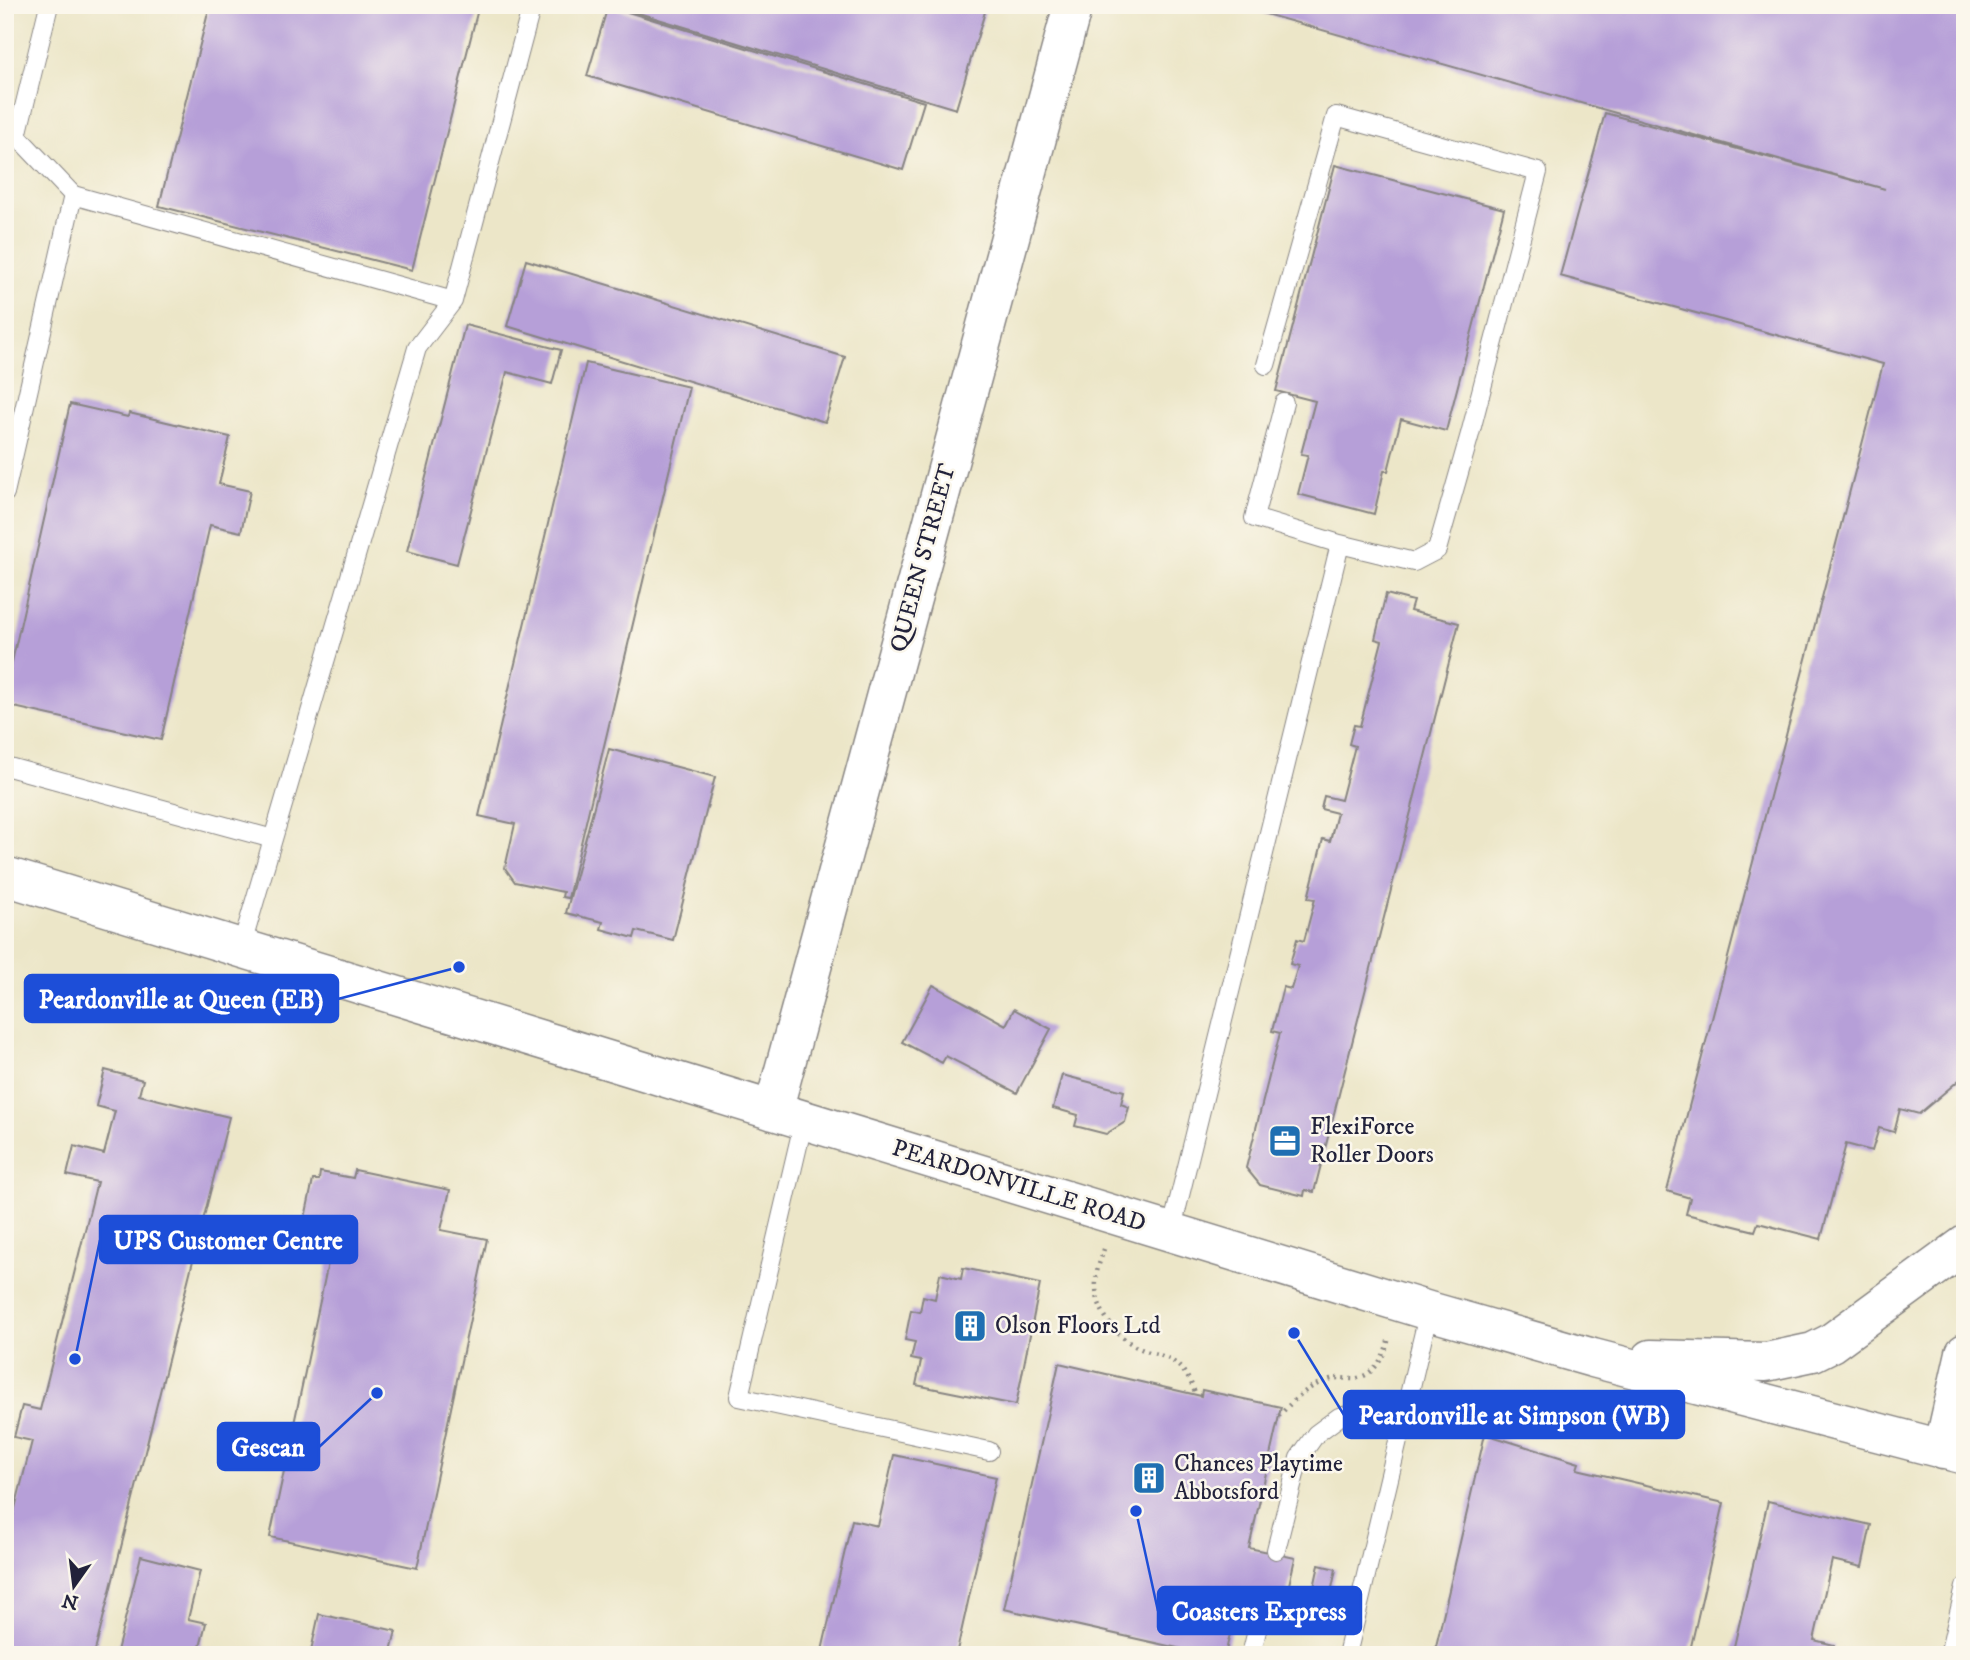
<svg xmlns="http://www.w3.org/2000/svg" width="1970" height="1660" font-family="'IM FELL DW Pica',serif">
<rect width="100%" height="100%" fill="#fbf7ec"/>
<filter id="ink" filterUnits="userSpaceOnUse"><feTurbulence type="fractalNoise" baseFrequency=".0143" numOctaves="2"/><feDisplacementMap in="SourceGraphic" scale="14" xChannelSelector="R" yChannelSelector="G"/><feConvolveMatrix kernelMatrix="1 2 1 2 8 2 1 2 1" color-interpolation-filters="sRGB"/></filter>
<filter id="wash" filterUnits="userSpaceOnUse"><feTurbulence type="fractalNoise" baseFrequency=".00686" numOctaves="4" result="noise"/><feDisplacementMap in="SourceGraphic" scale="28" xChannelSelector="R" yChannelSelector="G"/><feGaussianBlur stdDeviation="1.57" result="paint"/><feColorMatrix in="noise" values="0 0 0 0 0 0 0 0 0 0 0 0 0 0 0 0 0 1.4 0 .05"/><feComposite in="paint" operator="in"/></filter>
<g filter="url(#wash)">
<rect width="100%" height="100%" fill="#ece6c8"/>
<g id="blocks">
<!-- building -->
<path fill="#b69fd8" d="M 210,5 L 479,5 L 412,270 L 159,206 Z
M 612,5 L 987,5 L 956,109 Z
M 1257,5 L 1965,5 L 1965,1075 L 1919,1114 L 1900,1109 L 1894,1132 L 1879,1128 L 1872,1151 L 1846,1144 L 1821,1239 L 1758,1223 L 1755,1231 L 1686,1214 L 1690,1198 L 1667,1191 L 1883,364 L 1560,276 L 1605,113 L 1885,189 L 1255,11 Z
M 608,6 L 924,102 L 903,170 L 587,76 Z
M 1335,165 L 1504,209 L 1446,431 L 1401,419 L 1388,471 L 1384,471 L 1374,514 L 1298,494 L 1308,455 L 1301,454 L 1315,401 L 1276,391 Z
M 526,260 L 845,357 L 825,422 L 507,326 Z
M 465,325 L 561,350 L 552,384 L 507,372 L 457,564 L 407,551 Z
M 586,363 L 689,387 L 568,898 L 562,897 L 563,892 L 515,882 L 505,868 L 515,824 L 479,816 Z
M 70,404 L 128,417 L 129,413 L 230,437 L 219,484 L 250,491 L 241,532 L 210,525 L 161,740 L 5,705 L 5,693 Z
M 1386,594 L 1413,601 L 1410,611 L 1459,623 L 1314,1192 L 1305,1190 L 1304,1196 L 1260,1185 L 1246,1168 L 1280,1033 L 1272,1031 L 1283,987 L 1291,989 L 1298,966 L 1290,964 L 1297,939 L 1304,941 L 1315,899 L 1308,898 L 1323,839 L 1330,841 L 1337,813 L 1321,809 L 1324,796 L 1341,800 L 1355,746 L 1349,744 L 1354,725 L 1360,726 L 1382,641 L 1375,639 Z
M 609,749 L 715,777 L 673,940 L 636,931 L 634,938 L 601,929 L 603,922 L 566,913 Z
M 933,985 L 1006,1025 L 1014,1009 L 1051,1029 L 1017,1093 L 946,1056 L 942,1063 L 902,1042 Z
M 105,1070 L 143,1080 L 139,1095 L 229,1117 L 94,1655 L 5,1655 L 5,1548 L 32,1441 L 14,1437 L 22,1406 L 40,1410 L 97,1182 L 67,1175 L 74,1146 L 104,1154 L 115,1111 L 96,1106 Z
M 1062,1075 L 1124,1091 L 1121,1104 L 1129,1107 L 1125,1122 L 1106,1134 L 1075,1126 L 1078,1115 L 1053,1108 Z
M 355,1170 L 450,1190 L 441,1230 L 487,1239 L 417,1568 L 270,1537 L 331,1249 L 300,1242 L 313,1180 L 319,1180 L 320,1172 L 353,1178 Z
M 963,1268 L 1040,1284 L 1016,1405 L 916,1385 L 921,1361 L 911,1359 L 915,1342 L 905,1340 L 911,1310 L 920,1312 L 923,1296 L 935,1299 L 940,1274 L 961,1279 Z
M 1059,1363 L 1201,1396 L 1202,1390 L 1281,1407 L 1249,1548 L 1295,1558 L 1284,1607 L 1239,1596 L 1225,1655 L 1180,1655 L 1182,1649 L 1004,1609 Z
M 1485,1434 L 1579,1463 L 1577,1469 L 1724,1503 L 1689,1655 L 1434,1655 Z
M 894,1455 L 996,1477 L 956,1655 L 821,1655 L 852,1520 L 878,1526 Z
M 1768,1501 L 1871,1525 L 1862,1567 L 1832,1560 L 1814,1640 L 1834,1645 L 1832,1655 L 1732,1655 Z
M 141,1556 L 200,1571 L 188,1619 L 206,1623 L 198,1655 L 116,1655 Z
M 1319,1565 L 1336,1569 L 1325,1622 L 1307,1619 Z
M 319,1614 L 396,1631 L 390,1655 L 310,1655 Z"/>
</g>
</g>
<g filter="url(#ink)">
<use href="#blocks" fill-opacity="0" stroke="#878482" stroke-width="2"/>
<g fill="none" stroke-linecap="round" stroke-linejoin="round">
<defs>
<path id="lane" d="M 5,135 L 17,136 L 49,5
M 17,136 L 73,195
M 453,301 L 532,5
M 1284,403 L 1254,518 L 1340,544
M 5,493 L 73,195 L 453,301 L 417,348 L 241,948
M 5,766 L 273,839
M 804,1120 L 739,1397 L 989,1451
M 1171,1232 L 1340,544 L 1414,562 L 1437,550 L 1470,434 L 1538,172 L 1336,116 L 1266,365
M 1276,1550 L 1299,1458 L 1316,1434 L 1339,1417 L 1370,1410 L 1404,1417
M 1251,1655 L 1262,1610
M 1347,1655 L 1429,1311
M 1949,1655 L 1965,1587"/>
<path id="secondary" d="M 5,876 L 1429,1311 L 1593,1358 L 1965,1455
M 773,1111 L 1073,5
M 1651,1359 L 1766,1362 L 1813,1352 L 1831,1343 L 1965,1245
M 1943,1450 L 1965,1353"/>
</defs>
<!-- lane casing -->
<use href="#lane" stroke="#878482" stroke-width="20"/>
<!-- secondary casing -->
<use href="#secondary" stroke="#878482" stroke-width="41"/>
<!-- path -->
<path stroke="#878482" stroke-width="4.5" stroke-dasharray="2 5" stroke-linecap="butt" d="M 1104,1249 C 1101,1259 1096,1270 1096,1281 C 1094,1309 1116,1338 1141,1349 C 1147,1352 1155,1353 1162,1356 C 1180,1362 1190,1378 1196,1395
M 1279,1416 C 1294,1399 1309,1385 1331,1379 C 1338,1377 1346,1379 1353,1379 C 1375,1376 1385,1356 1389,1337"/>
<!-- lane -->
<use href="#lane" stroke="#fff" stroke-width="18"/>
<!-- secondary -->
<use href="#secondary" stroke="#fff" stroke-width="38"/>
</g>
</g>
<!-- icons -->
<defs>
<symbol id="office-square" viewBox="-11 -11 22 22"><rect x="-9" y="-9" width="18" height="18" rx="4" fill="#1f6fb2" stroke="#fbf7ec"/><path d="M-6-3h4V-5.5h4V-3h4V5H-6ZM-1-4.5V-3h2v-1.5ZM-6 0V1H6V0Z" fill="#fff"/></symbol>
<symbol id="building-square" viewBox="-11 -11 22 22"><rect x="-9" y="-9" width="18" height="18" rx="4" fill="#1f6fb2" stroke="#fbf7ec"/><path d="M-4-6H4V6H1V3H-1V6H-4ZM-2.5-4.3h1.7v1.8h-1.7ZM.8-4.3h1.7v1.8H.8ZM-2.5-1h1.7V.8h-1.7ZM.8-1h1.7V.8H.8Z" fill="#fff"/></symbol>
</defs>
<g fill-rule="evenodd">
<use href="#office-square" x="1266" y="1122" width="38" height="38"/>
<use href="#building-square" x="951" y="1307" width="38" height="38"/>
<use href="#building-square" x="1130" y="1459" width="38" height="38"/>
</g>
<g text-anchor="middle" dominant-baseline="central" stroke-width="5" stroke-linejoin="round" paint-order="stroke">
<!-- street labels -->
<g font-size="24" fill="#22223b" stroke="#fbf7ec">
<text transform="translate(923 558) rotate(-75)">QUEEN STREET</text>
<text transform="translate(1019 1186) rotate(17)">PEARDONVILLE ROAD</text>
</g>
<!-- poi labels -->
<g font-size="24" fill="#22223b" stroke="#fbf7ec" text-anchor="start">
<text x="1310" y="1127">FlexiForce<tspan x="1310" dy="28">Roller Doors</tspan></text>
<text x="995" y="1326">Olson Floors Ltd</text>
<text x="1174" y="1464">Chances Playtime<tspan x="1174" dy="28">Abbotsford</tspan></text>
</g>
</g>
<!-- callouts -->
<path fill="none" stroke="#1d4ed8" stroke-width="2.5" d="M459 967L338 999M75 1359L100 1240M1294 1333L1344 1415M377 1393L319 1447M1136 1511L1158 1611"/>
<g fill="#1d4ed8" stroke="#fbf7ec" stroke-width="2.5">
<circle cx="459" cy="967" r="7"/>
<circle cx="75" cy="1359" r="7"/>
<circle cx="1294" cy="1333" r="7"/>
<circle cx="377" cy="1393" r="7"/>
<circle cx="1136" cy="1511" r="7"/>
</g>
<g fill="#1d4ed8" stroke="#1d4ed8" stroke-width="2.5">
<rect x="25" y="975" width="313" height="47" rx="7"/>
<rect x="100" y="1216" width="257" height="47" rx="7"/>
<rect x="1344" y="1391" width="340" height="47" rx="7"/>
<rect x="218" y="1423" width="101" height="47" rx="7"/>
<rect x="1158" y="1587" width="203" height="47" rx="7"/>
</g>
<g font-size="26" text-anchor="middle" font-weight="bold" fill="#fff">
<text x="181" y="1008">Peardonville at Queen (EB)</text>
<text x="228" y="1249">UPS Customer Centre</text>
<text x="1514" y="1424">Peardonville at Simpson (WB)</text>
<text x="268" y="1456">Gescan</text>
<text x="1259" y="1620">Coasters Express</text>
</g>
<!-- margin -->
<rect width="1970" height="1660" fill="none" stroke="#fbf7ec" stroke-width="28"/>
<!-- north arrow -->
<g transform="translate(74 1586) rotate(194)" stroke="#fbf7ec" stroke-width="5" paint-order="stroke">
<path d="M0-5L12 26L0 18L-12 26Z" fill="#22223b"/>
<text y="-10" font-size="19" font-weight="bold" text-anchor="middle" fill="#22223b">N</text>
</g>
</svg>
